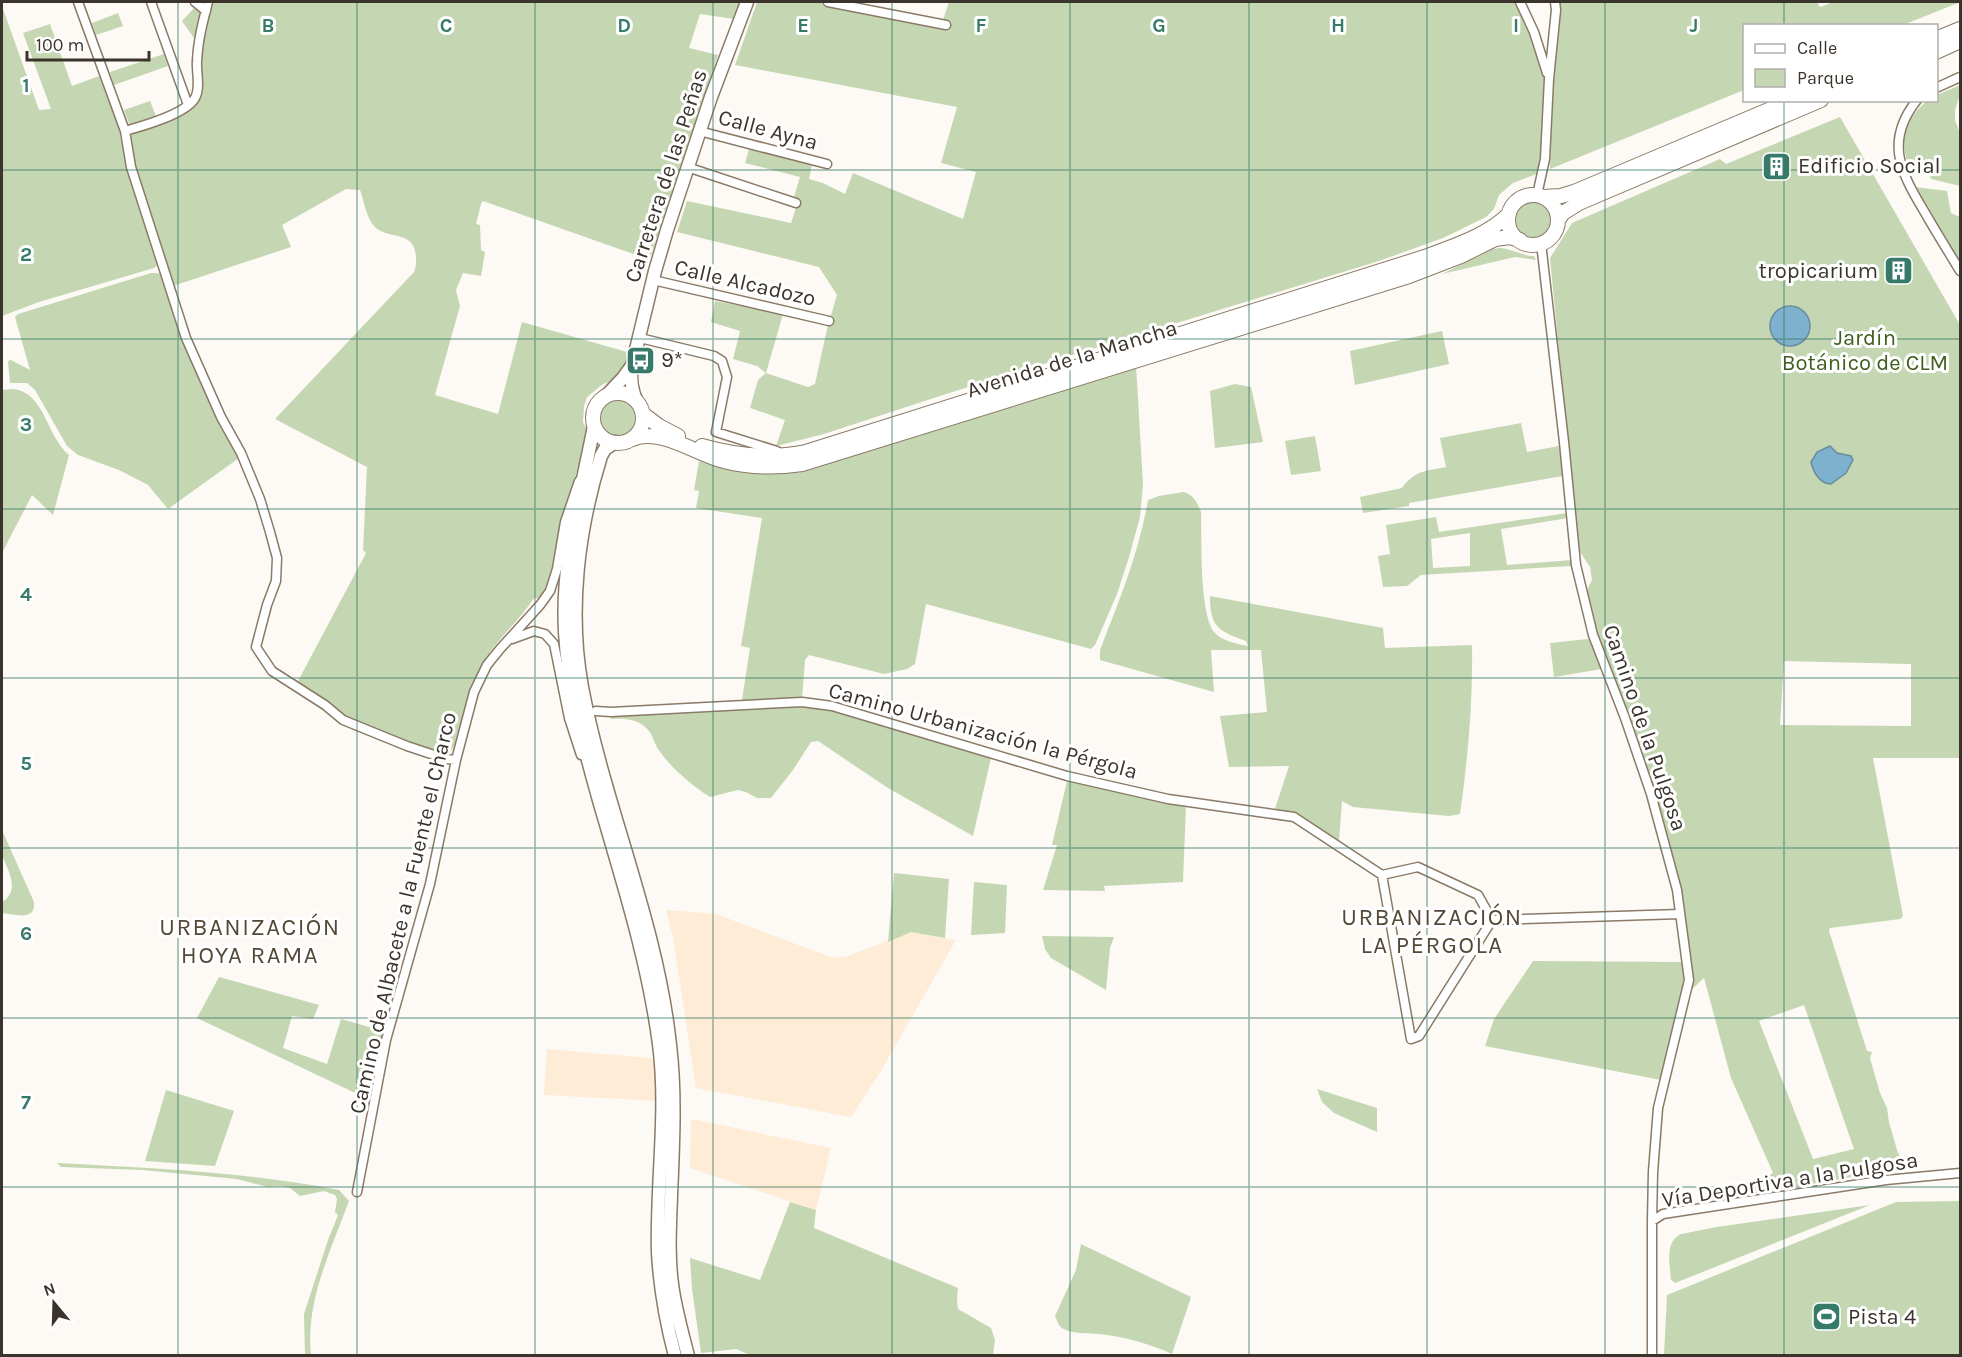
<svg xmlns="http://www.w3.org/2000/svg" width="1962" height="1357" font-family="Karla,sans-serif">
<rect width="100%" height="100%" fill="#fdf9f5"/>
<!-- built -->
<path fill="#ffecd6" d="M 666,910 L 716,914 L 833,958 L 848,956 L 911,932 L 956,940 L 881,1071 L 851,1117 L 696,1088 L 673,938 Z
M 547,1049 L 660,1059 L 659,1101 L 544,1095 Z
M 691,1119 L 831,1148 L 816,1210 L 690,1168 Z"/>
<!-- green -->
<path fill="#c4d7b2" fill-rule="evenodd" d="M 211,2 L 740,2 L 734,19 L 700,14 L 689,48 L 718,55 L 650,258 L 639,256 L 483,201 L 481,204 L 476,224 L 480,225 L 481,250 L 485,252 L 481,276 L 463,273 L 456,290 L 460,306 L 435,395 L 498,414 L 522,322 L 627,352 L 625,364 L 616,380 L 603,384 L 587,397 L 584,406 L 583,422 L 587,430 L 582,456 L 564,512 L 556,566 L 543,599 L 534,598 C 519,622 496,639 483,664 C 468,692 468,726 450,753 L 444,755 L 430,751 L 337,713 L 338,709 L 319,696 L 297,683 L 366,553 L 363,550 L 367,467 L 275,419 L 414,272 C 416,267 416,264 416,258 C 415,228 387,241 374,226 C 366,217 364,201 360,190 L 346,189 L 282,225 L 291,247 L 173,286 L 133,163 L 129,142 L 134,130 L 197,99 L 200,56 Z
M 757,2 L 818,2 L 941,26 L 949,2 L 1518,2 L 1527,19 L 1544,73 L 1543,148 L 1539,173 L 1513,183 L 1499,195 L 1494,209 L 1486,217 L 1443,238 L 1379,261 L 949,393 L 824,434 L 776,446 L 785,420 L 750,408 L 758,380 L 766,373 L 757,366 L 733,359 L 740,331 L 711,322 L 715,301 L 783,314 L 766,373 L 808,387 L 815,384 L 827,329 L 837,295 L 819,267 L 677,232 L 687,201 L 791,223 L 798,202 L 794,197 L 800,177 L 745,163 L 749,149 L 812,165 L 809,179 L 823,183 L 845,194 L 853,173 L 963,219 L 976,172 L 941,163 L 957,107 L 735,65 Z
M 1559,2 L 1817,2 L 1820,7 L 1834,2 L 1957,2 L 1958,3 L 1903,25 L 1744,26 L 1744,90 L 1550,169 L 1553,72 Z
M 2,6 L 39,110 L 51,109 L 23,33 L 50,24 L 72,86 L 99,76 L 122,134 L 120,136 L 123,150 L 159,264 L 154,268 L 39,302 L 2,316 Z
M 194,8 L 202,14 L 196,41 L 182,21 Z
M 118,13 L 123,26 L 96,35 L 92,23 Z
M 164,54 L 168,66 L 114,85 L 110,72 Z
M 1960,85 L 1960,95 L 1955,110 L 1955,120 L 1960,133 L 1960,186 L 1931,179 L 1926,162 L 1911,171 C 1898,142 1903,121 1927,101 L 1936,100 L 1937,95 Z
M 150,101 L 156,116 L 130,126 L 124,110 Z
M 1840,117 L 1960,325 L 1960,758 L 1873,758 L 1903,916 L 1900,919 L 1830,928 L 1829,931 L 1867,1051 L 1872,1052 L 1870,1058 L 1880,1093 L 1887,1108 L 1889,1122 L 1897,1150 L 1905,1168 L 1733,1197 L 1773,1173 L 1731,1078 L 1704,978 L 1689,992 L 1681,891 L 1664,833 L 1595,635 L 1588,607 L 1587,590 L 1592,580 L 1590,567 L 1578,549 L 1550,258 L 1572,223 L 1720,159 L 1726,164 ZM 1784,661 L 1911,664 L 1911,726 L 1780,725 ZM 1804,1005 L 1854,1149 L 1813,1159 L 1759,1021 Z
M 1915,187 L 1947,191 L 1951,213 L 1960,217 L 1960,262 L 1937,229 Z
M1514 220a20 20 0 1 1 40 0a20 20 0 1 1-40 0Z
M 1499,248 C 1511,248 1522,256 1534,256 L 1536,260 L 1515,257 L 1442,274 L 1493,249 Z
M 151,273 L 157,273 L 162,275 L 196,372 L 239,458 L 168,509 L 148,485 L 119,470 L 78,455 L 67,446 L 35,390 L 27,383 L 10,383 L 8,361 L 11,360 L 30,370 L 15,317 L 18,314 Z
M 1442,331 L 1449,364 L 1355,385 L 1350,351 Z
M 1136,365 L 1143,484 L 1140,517 L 1129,557 L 1117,594 L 1095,645 L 1091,649 L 926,604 L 915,664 L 907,669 L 884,674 L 809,655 L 805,660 L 802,699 L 742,700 L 750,648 L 741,646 L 762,518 L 696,508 L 699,491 L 694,490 L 699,461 L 712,465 L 746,470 Z
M 1235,384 L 1251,387 L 1263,442 L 1215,448 L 1210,391 Z
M 13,389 C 45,392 46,436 69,455 L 53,515 L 32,495 L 2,553 L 2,390 Z
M598 417a20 20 0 1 1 40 0a20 20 0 1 1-40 0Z
M 1521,423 L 1527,452 L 1559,446 L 1563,476 L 1409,503 L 1409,506 L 1363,513 L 1360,497 L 1402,488 C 1415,470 1426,471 1446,467 L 1440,438 Z
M 1315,436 L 1321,471 L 1291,475 L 1285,441 Z
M 1183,492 C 1193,494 1197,502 1201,512 C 1202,539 1199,611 1214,632 C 1221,641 1238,644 1248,646 L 1246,641 C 1219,631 1210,628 1210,596 L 1383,628 L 1385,648 L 1472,645 C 1473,702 1468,758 1460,814 L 1449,816 L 1353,807 L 1342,801 L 1339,841 L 1296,814 L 1283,813 L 1275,809 L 1289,766 L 1229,767 L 1220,716 L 1267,712 L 1261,650 L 1211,650 L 1214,692 L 1100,660 L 1100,650 C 1119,601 1139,553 1148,500 L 1159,496 Z
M 1567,513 L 1568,518 L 1501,529 L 1507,565 L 1573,560 L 1571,566 L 1421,575 L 1407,586 L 1383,587 L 1378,556 L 1390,554 L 1386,525 L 1436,517 L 1439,532 ZM 1470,533 L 1470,566 L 1433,568 L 1431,539 Z
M 1588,639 L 1591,641 L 1602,669 L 1554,677 L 1550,643 Z
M 805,705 L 826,708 L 946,743 L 991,758 L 973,836 L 888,788 L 818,741 L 811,742 L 793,770 L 771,798 L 757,798 L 746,792 L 738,790 L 710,797 C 691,785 670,767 658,749 C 654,743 653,736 649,731 C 640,719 625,718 611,719 L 610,716 L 696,710 L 708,712 L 721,708 Z
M 1070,779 L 1186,805 L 1183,882 L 1104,886 L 1105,891 L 1043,890 L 1057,845 L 1052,845 L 1067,781 Z
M 2,830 L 34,902 C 36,922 14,914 2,913 L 2,902 C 21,890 8,871 2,855 C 0,847 1,838 2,830 Z
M 894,873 L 949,879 L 945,938 L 911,932 L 888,942 Z
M 974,882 L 1007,885 L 1005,933 L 971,935 Z
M 1042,936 L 1114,937 L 1110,948 L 1106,990 L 1051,958 L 1045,949 Z
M 1533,961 L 1684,962 L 1687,980 L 1661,1080 L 1485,1046 L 1494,1019 Z
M 219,977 L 319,1005 L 313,1019 L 292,1016 L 283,1048 L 327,1064 L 341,1019 L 383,1031 L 370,1100 L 197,1018 Z
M 1317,1089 L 1377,1108 L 1377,1132 L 1334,1113 L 1322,1102 Z
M 166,1090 L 234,1111 L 215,1166 L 145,1161 Z
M 57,1163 C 151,1168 246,1172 339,1190 L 349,1201 C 331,1250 305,1302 311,1355 L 305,1355 L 304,1314 L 328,1240 L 338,1215 L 335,1212 L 337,1199 L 335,1195 L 324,1191 L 300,1196 L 290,1188 L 282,1186 L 268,1187 L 237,1179 L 142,1170 L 61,1167 Z
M 1960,1201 L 1960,1355 L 1664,1355 L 1667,1295 L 1896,1202 Z
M 790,1202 L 816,1210 L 814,1228 L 958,1288 L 957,1299 L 958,1309 L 991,1328 L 995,1340 L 993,1355 L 752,1356 L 736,1349 L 701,1353 L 692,1289 L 690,1258 L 760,1280 Z
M 1870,1205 L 1675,1283 L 1671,1280 C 1670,1265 1664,1242 1681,1234 L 1717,1227 Z
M 1081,1244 L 1191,1297 L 1172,1354 C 1148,1343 1125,1337 1099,1334 C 1088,1333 1076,1334 1066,1330 C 1059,1328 1058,1323 1055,1316 L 1076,1270 Z"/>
<!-- water -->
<path fill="#7eb1cd" stroke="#6a8c9d" stroke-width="1.5" d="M1770 326a20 20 0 1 1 40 0a20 20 0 1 1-40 0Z
M 1830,446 L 1837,453 L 1851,456 L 1853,460 L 1846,473 L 1831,484 C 1820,484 1813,472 1811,462 L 1817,452 Z"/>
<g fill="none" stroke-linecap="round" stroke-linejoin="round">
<defs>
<path id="minor" d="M 78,2 L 125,131 L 131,167 L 186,338 L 221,417 L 241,453 L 260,499 L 270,532 L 277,558 L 276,581 L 267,605 L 256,647 L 272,671 L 325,705 L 343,720 L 407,746 L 446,759 L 456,760
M 151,2 L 188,105
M 195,2 L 206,11
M 828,2 L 946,25
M 1520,2 L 1534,32 L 1547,73
M 1936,88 L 1960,77
M 1917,100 C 1884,141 1901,173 1924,211 C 1936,232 1948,251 1960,271
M 125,131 C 143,126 186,114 195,98 C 201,87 196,72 197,61 C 198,40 203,21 208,2
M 699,131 L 827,164
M 687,167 L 796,203
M 1537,195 L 1545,159 L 1549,79 L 1556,10 L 1555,2
M 1541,243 L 1564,442 L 1576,565 L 1593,635 L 1625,718 L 1651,794 L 1677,890 L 1689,980 L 1658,1108 L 1653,1172 L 1652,1221
M 653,280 L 829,321
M 640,338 L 714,356 L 722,361 L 727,377 L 716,432 L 777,451
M 512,639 L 534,631 L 545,634 L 554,644 L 569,718 L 581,755
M 596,711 L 611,712 L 802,702 L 832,706 L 1067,776 L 1168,799 L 1294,817 L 1382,875 L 1418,867 L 1478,895 L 1492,920 L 1680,914
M 1382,875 L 1411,1039 L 1419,1036 L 1492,920
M 357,1192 L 386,1040 L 430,884 L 456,760 L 474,692 L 487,665 L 500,649 L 540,605 L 550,591 L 557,569 L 565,522 L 579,481
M 1652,1356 L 1652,1221 L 1663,1214 L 1886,1180 L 1960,1173"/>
<path id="secondary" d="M 606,396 L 623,378 L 631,367
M 637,402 C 631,389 630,379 632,366 L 655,271 L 667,230 L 711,97 L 747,2
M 594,426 C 581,494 561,561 565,632 C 568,691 584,747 600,804 C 623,883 648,961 659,1044 C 668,1113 656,1183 658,1253 C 660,1288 666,1322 675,1356
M 615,442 L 605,449 L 601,456 C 578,530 568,611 582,687 C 605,808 657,922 670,1045 C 676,1095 673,1146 671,1196 C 670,1225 668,1255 672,1284 C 675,1308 682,1332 688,1356"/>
<path id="primary" d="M 1936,39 L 1960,29
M 1936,52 L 1960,41
M1508 220a25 25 0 1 1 50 0a25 25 0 1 1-50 0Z
M 1543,197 L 1561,196 L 1574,192 L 1792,100
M 1558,220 L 1563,213 L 1579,203 L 1821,100
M593 418a25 25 0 1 1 50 0a25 25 0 1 1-50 0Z
M 643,414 L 659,426 L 678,436
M 632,439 C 661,427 695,454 724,461 C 750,468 775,468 802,464 L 1409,276 L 1461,256 L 1495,239 L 1510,237 L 1520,240
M 702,446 C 736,456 770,459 806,452 L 1428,256 C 1456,245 1488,235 1509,214"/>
</defs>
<!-- minor casing -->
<use href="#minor" stroke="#8a7a67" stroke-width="11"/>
<!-- secondary casing -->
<use href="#secondary" stroke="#8a7a67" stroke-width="15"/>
<!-- primary casing -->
<use href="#primary" stroke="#8a7a67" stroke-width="16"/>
<!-- minor -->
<use href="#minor" stroke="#fff" stroke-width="8"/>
<!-- secondary -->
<use href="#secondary" stroke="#fff" stroke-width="12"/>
<!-- primary -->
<use href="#primary" stroke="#fff" stroke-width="14"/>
</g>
<!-- grid -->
<path fill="none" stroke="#387a6a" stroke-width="1.5" stroke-opacity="0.55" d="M 178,2 L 178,1356M 357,2 L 357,1356M 535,2 L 535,1356M 713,2 L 713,1356M 892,2 L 892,1356M 1070,2 L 1070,1356M 1249,2 L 1249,1356M 1427,2 L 1427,1356M 1605,2 L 1605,1356M 1784,2 L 1784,26M 1784,100 L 1784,1356M 2,170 L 1960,170M 2,339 L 1960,339M 2,509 L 1960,509M 2,678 L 1960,678M 2,848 L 1960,848M 2,1018 L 1960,1018M 2,1187 L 1960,1187"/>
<!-- icons -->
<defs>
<symbol id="building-square" viewBox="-11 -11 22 22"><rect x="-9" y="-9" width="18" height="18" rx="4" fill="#387a6a" stroke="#fff"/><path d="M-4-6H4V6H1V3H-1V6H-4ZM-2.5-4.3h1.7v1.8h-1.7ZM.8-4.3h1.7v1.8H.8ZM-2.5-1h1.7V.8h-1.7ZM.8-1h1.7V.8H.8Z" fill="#fff"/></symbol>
<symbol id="bus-square" viewBox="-11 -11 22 22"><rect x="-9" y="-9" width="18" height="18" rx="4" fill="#387a6a" stroke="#fff"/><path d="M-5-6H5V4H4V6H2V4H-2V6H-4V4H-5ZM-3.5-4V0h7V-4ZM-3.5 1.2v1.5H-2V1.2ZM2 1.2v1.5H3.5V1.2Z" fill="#fff"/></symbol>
<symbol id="stadium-square" viewBox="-11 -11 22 22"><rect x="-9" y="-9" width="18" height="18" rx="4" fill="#387a6a" stroke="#fff"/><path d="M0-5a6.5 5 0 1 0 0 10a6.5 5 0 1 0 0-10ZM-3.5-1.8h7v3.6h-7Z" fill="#fff"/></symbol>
</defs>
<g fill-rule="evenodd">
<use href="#building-square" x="1760" y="150" width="33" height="33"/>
<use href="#building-square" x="1882" y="254" width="33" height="33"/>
<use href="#bus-square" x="624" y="344" width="33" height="33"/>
<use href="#stadium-square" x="1810" y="1300" width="33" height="33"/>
</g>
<g text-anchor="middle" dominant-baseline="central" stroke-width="6" stroke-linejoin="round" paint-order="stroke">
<!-- street labels -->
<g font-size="22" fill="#3b342c" stroke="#fff">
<text transform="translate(768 130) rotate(15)">Calle Ayna</text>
<text transform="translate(666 176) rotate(-72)">Carretera de las Peñas</text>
<text transform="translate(745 283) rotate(13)">Calle Alcadozo</text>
<text transform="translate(1072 359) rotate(-17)">Avenida de la Mancha</text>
<text transform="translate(1645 728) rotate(71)">Camino de la Pulgosa</text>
<text transform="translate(983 731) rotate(15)">Camino Urbanización la Pérgola</text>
<text transform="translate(403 913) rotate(-77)">Camino de Albacete a la Fuente el Charco</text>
<text transform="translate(1790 1180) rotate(-9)">Vía Deportiva a la Pulgosa</text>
</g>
<!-- poi labels -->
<g font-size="22" fill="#3b342c" stroke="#fff" text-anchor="start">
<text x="1798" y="166">Edificio Social</text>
<text x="1878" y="271" text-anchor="end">tropicarium</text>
<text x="661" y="360">9*</text>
<text x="1848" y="1317">Pista 4</text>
</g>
<!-- park labels -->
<g font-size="22" fill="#405d1e" stroke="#fff">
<text x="1865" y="338">Jardín<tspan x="1865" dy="25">Botánico de CLM</tspan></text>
</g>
<!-- neighbourhood labels -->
<g font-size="24" letter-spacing="1.5" fill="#564836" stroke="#fff">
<text x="1432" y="917">URBANIZACIÓN<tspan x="1432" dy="28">LA PÉRGOLA</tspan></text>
<text x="250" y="927">URBANIZACIÓN<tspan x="250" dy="28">HOYA RAMA</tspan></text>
</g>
</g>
<g font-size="20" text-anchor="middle" font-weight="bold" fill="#387a6a" stroke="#fff" stroke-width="6" stroke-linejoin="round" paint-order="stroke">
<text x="268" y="32">B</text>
<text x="446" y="32">C</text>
<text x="624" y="32">D</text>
<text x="803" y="32">E</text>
<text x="981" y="32">F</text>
<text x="1159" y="32">G</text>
<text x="1338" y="32">H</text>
<text x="1516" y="32">I</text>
<text x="1694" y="32">J</text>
<text x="26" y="92">1</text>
<text x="26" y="261">2</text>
<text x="26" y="431">3</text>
<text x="26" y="601">4</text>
<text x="26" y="770">5</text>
<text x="26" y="940">6</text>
<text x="26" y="1109">7</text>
</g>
<!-- border -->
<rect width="1962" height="1357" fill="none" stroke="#3b342c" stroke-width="6"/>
<!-- legend -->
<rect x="1743" y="24" width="195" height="78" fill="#ffffff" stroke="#b1aeab" stroke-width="1.5"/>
<rect x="1755" y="44" width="30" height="9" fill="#ffffff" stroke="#b1aeab" stroke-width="1.5"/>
<text x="1797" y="54" font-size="18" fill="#3b342c">Calle</text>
<rect x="1755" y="69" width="30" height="18" fill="#c4d7b2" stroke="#b1aeab" stroke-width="1.5"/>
<text x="1797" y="84" font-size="18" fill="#3b342c">Parque</text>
<!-- north arrow -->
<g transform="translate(54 1303) rotate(341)" stroke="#ffffff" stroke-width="4.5" paint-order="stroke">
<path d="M0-4.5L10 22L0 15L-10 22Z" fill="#3b342c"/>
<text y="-9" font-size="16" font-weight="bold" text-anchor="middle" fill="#3b342c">N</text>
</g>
<!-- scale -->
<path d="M27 51v9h122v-9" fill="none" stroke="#3b342c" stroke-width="3"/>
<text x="36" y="51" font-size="18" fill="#3b342c" stroke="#ffffff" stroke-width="4.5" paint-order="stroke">100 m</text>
</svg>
